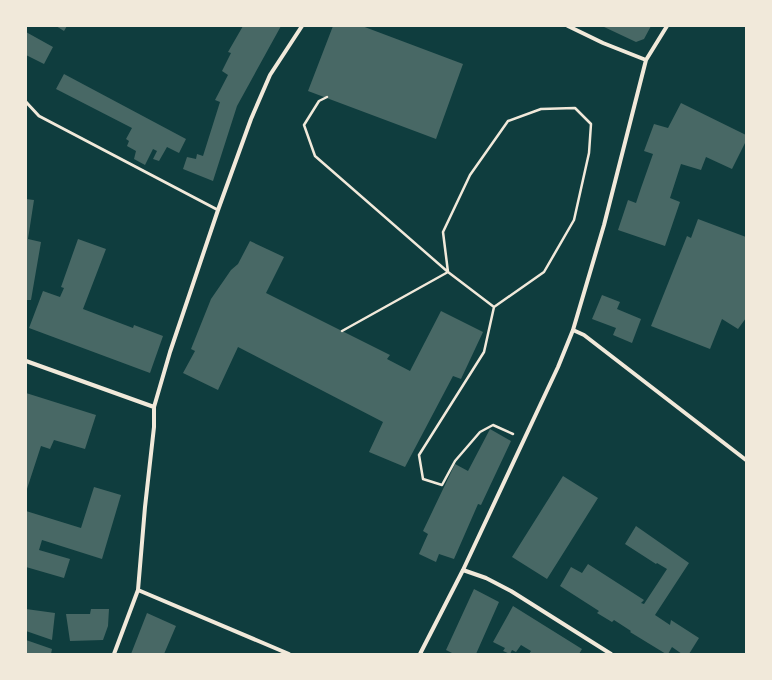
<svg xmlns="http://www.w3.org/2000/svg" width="772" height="680" font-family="Rubik,sans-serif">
<rect width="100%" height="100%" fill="#0f3d3e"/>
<!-- building -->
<path fill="#486865" d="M 56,26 L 67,26 L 64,31 Z
M 243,26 L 281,26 L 237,106 L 213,181 L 183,169 L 187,157 L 196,159 L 197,154 L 203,156 L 220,102 L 215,100 L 228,75 L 222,71 L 231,53 L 228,52 Z
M 333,26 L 362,26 L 463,64 L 436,139 L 308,91 Z
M 602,26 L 651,26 L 644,39 L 636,42 Z
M 26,32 L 53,47 L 44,64 L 26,55 Z
M 64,74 L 186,139 L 179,153 L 167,147 L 159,161 L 153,159 L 157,151 L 153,149 L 145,165 L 134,159 L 136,151 L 127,146 L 129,141 L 126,139 L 132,128 L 56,89 Z
M 681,103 L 746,135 L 746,141 L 732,169 L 706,157 L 701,170 L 681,164 L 670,198 L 680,202 L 665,246 L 618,230 L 628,200 L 636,203 L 641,188 L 653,154 L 644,151 L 654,124 L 668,128 Z
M 26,199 L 34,200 L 28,239 L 41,242 L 31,300 L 26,300 Z
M 698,219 L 746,237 L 746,318 L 738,329 L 722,319 L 710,349 L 651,326 L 687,236 L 691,238 Z
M 78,239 L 106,249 L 83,309 L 133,328 L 134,325 L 163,336 L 150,373 L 29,328 L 43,291 L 60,297 L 64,288 L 61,287 Z
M 250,241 L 284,257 L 266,293 L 390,355 L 387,359 L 410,371 L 441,311 L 483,332 L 461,379 L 453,376 L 405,467 L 369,452 L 383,422 L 238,347 L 218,390 L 183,373 L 195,351 L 191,349 L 211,299 L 231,270 L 238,264 Z
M 602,295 L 620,302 L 617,309 L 641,319 L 632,343 L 613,335 L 616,328 L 592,319 Z
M 26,393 L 96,415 L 85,449 L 54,440 L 50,449 L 41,446 L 26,492 Z
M 490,429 L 511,441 L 481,505 L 478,504 L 454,559 L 439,554 L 436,562 L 419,554 L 428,534 L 423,531 L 455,464 L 468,471 Z
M 563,476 L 598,498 L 547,579 L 512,557 Z
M 94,487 L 121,495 L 102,559 L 42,540 L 39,550 L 70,559 L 64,578 L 26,567 L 26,511 L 81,528 Z
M 636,526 L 689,563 L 655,615 L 670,625 L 671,620 L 699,638 L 689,654 L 682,654 L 672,647 L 668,654 L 666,654 L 630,632 L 631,631 L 614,620 L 612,622 L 597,613 L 599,611 L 560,586 L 571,567 L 582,573 L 588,564 L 644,600 L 641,603 L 644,604 L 667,569 L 657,563 L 656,564 L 625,544 Z
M 474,589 L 499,602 L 476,654 L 454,654 L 446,650 Z
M 513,606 L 582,649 L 579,654 L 529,654 L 531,651 L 521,645 L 516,652 L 512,650 L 510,654 L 503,651 L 505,648 L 493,642 Z
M 26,609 L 55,613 L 52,640 L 26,631 Z
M 91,609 L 109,609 L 108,626 L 103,640 L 70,641 L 66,614 L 90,614 Z
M 147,613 L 176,626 L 164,654 L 131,654 Z
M 26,640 L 52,649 L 51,654 L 26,654 Z"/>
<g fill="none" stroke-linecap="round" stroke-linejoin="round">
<!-- path -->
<path stroke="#f1e9da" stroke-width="2.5" d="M 327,97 L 319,101 L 304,125 L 315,156 L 448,272 L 342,331
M 494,307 L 448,272 L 443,232 L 470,175 L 508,121 L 541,109 L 575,108 L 591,124 L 589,153 L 574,220 L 544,272 L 494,307 L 484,352 L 419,455 L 423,479 L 442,485 L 455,461 L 480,432 L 493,425 L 513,434"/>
<!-- service -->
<path stroke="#f1e9da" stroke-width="3" d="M 26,102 L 39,116 L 218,210"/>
<!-- minor -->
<path stroke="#f1e9da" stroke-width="4" d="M 568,26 L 603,43 L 646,60
M 573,330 L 584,335 L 746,460
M 26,361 L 154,407
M 463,570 L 486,578 L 511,591 L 611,654
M 138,590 L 289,654
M 114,654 L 138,590 L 145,507 L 154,427 L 154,407 L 170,352 L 218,210 L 251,119 L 270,75 L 302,26
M 420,654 L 463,570 L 558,367 L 573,330 L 604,225 L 646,60 L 667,26"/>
</g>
<!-- border -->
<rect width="772" height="680" fill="none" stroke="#f1e9da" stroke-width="54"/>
</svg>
